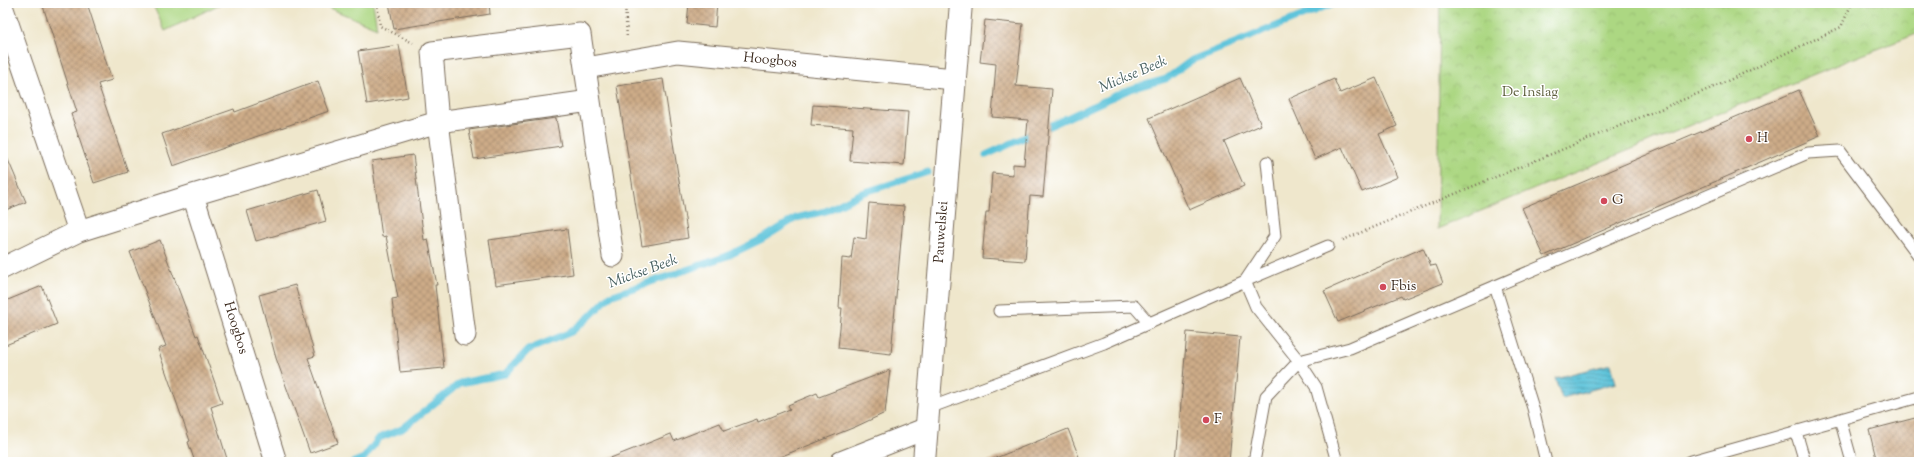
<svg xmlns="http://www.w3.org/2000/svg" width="1922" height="465" font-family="'Sorts Mill Goudy',serif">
<defs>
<pattern id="park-crowns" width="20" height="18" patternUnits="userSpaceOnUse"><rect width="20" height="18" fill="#acd782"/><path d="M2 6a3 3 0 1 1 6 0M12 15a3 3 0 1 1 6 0" fill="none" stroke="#95b970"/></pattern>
<pattern id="water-rules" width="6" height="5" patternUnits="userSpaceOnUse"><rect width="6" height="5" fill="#5cc3da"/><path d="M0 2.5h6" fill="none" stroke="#4d9fb0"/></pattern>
<pattern id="building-cross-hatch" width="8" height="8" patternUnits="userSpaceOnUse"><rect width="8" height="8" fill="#cdac88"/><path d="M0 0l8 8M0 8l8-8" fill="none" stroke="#a88c6f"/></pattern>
</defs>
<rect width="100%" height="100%" fill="#fff"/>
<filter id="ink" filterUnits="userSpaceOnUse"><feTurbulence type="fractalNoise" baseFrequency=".025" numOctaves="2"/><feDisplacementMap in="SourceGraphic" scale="8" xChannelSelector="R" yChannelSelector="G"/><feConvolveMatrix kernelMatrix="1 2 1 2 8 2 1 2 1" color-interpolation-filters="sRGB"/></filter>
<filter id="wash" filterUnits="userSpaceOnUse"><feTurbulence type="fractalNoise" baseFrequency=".012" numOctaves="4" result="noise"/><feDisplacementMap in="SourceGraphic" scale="16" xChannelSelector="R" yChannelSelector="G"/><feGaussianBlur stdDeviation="0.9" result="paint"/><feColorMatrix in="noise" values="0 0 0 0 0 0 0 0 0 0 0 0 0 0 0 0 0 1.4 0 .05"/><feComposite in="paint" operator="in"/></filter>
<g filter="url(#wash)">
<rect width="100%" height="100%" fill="#efe7cc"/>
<!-- green -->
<path fill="#acd782" stroke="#748050" d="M 152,3 L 222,3 L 165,31 Z
M 327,3 L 373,3 L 377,28 L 329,8 Z"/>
<!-- park -->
<path fill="url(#park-crowns)" stroke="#748050" d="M 1440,3 L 1919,3 L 1919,33 L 1844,62 L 1437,229 Z"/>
<!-- water -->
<path fill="url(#water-rules)" stroke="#4c767c" d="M 1611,364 L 1616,383 L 1562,398 L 1555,378 Z"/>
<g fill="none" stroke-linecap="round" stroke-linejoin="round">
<!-- stream -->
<path stroke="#5cc3da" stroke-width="7" d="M 986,155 L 1130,89 L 1166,79 L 1192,60 L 1334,3
M 354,462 L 364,458 L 379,438 L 402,429 L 460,383 L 505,374 L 528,350 L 571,332 L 588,318 L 610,296 L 727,256 L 762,239 L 796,218 L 826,211 L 862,193 L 928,172"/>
</g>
<g id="blocks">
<!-- building -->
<path fill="url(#building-cross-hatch)" d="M 42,3 L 87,3 L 112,80 L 98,84 L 128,172 L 94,183 L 71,114 L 77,112 Z
M 389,3 L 489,3 L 490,14 L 394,29 Z
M 689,3 L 717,3 L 715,27 L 687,24 Z
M 985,20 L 1023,24 L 1016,86 L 1052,89 L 1043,197 L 1030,196 L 1025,261 L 982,258 L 986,212 L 989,212 L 992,173 L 1013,175 L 1013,164 L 1024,165 L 1028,120 L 992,117 L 996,64 L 980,62 Z
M 399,45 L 408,97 L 367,104 L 358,51 Z
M 1240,78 L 1261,125 L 1224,141 L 1244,186 L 1189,210 L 1149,118 Z
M 1376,78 L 1397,126 L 1379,134 L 1398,177 L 1362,192 L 1342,147 L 1315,159 L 1289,99 L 1334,79 L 1340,93 Z
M 663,79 L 688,238 L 642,246 L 617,86 Z
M 318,81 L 329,111 L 173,166 L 162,134 L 234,109 L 235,112 Z
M 1799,90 L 1820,136 L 1544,256 L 1522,208 Z
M 813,105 L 908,112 L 904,165 L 850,161 L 853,128 L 811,125 Z
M 556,118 L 561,146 L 474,159 L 469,130 Z
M 3,148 L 26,202 L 3,211 Z
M 413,155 L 424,240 L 428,239 L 437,285 L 435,285 L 444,368 L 400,372 L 392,299 L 398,298 L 386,236 L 382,237 L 372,161 Z
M 318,190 L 326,221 L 256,241 L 247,211 Z
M 869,203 L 904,206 L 891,354 L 838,348 L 842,308 L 839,308 L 842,258 L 851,259 L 854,237 L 866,239 Z
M 567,229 L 573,274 L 496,285 L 489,240 Z
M 160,240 L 196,336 L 198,335 L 222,403 L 211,407 L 228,462 L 195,462 L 188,442 L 190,441 L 158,349 L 166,346 L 130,252 Z
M 1423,248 L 1431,266 L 1436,265 L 1443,283 L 1403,299 L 1401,296 L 1338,322 L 1324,291 Z
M 295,285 L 315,356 L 308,358 L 338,443 L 310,453 L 276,358 L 259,295 Z
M 42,286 L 57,324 L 3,346 L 3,302 Z
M 1187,332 L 1240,337 L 1229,462 L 1176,462 Z
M 890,370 L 885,413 L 855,427 L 767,462 L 603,462 L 603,461 L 671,434 L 674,441 L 720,423 L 724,431 L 757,419 L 758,422 L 790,409 L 788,405 L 817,393 L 819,397 Z
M 1919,417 L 1919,462 L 1877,462 L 1869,430 Z
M 1068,429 L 1081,462 L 988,462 L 988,461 Z"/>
</g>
</g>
<g filter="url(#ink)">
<use href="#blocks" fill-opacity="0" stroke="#7a6c5b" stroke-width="1"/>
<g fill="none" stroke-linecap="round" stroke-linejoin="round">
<defs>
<path id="lane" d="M 1245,281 L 1256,307 L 1299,361 L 1266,396 L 1254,462
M 1245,281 L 1275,236 L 1267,162
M 1495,286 L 1533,408 L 1546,462
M 999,311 L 1134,306 L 1149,323
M 929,408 L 1104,343 L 1245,281 L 1328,246
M 1840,419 L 1852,462
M 1796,432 L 1805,462
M 1337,462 L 1316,387 L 1299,361 L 1350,348 L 1808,153 L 1840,151 L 1919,256
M 1688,462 L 1919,397"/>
<path id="street" d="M 3,9 L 79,231
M 586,68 L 678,52 L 954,79
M 193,195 L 276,462
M 3,268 L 79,231 L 193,195 L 438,122 L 590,101
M 465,335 L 438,122 L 432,52 L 580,34 L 613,256
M 841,462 L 927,428"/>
<path id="secondary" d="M 924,462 L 961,3"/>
</defs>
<!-- lane casing -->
<use href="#lane" stroke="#7a6c5b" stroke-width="13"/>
<!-- street casing -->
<use href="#street" stroke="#7a6c5b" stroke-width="23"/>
<!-- secondary casing -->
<use href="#secondary" stroke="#7a6c5b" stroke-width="24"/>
<!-- path -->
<path stroke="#7a6c5b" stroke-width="2.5" stroke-dasharray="1 3" stroke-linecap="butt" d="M 377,3 L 380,26 L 413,43
M 625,3 L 627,39
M 1343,240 L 1721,84 L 1841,27 L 1852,3"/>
<!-- lane -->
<use href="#lane" stroke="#fff" stroke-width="11"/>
<!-- street -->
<use href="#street" stroke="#fff" stroke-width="21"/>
<!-- secondary -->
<use href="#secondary" stroke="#fff" stroke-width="22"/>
</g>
</g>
<!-- markers -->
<g fill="#d1495b" stroke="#fff" stroke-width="1.5">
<circle cx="1749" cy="139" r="4"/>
<circle cx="1604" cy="201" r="4"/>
<circle cx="1383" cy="287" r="4"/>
<circle cx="1206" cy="420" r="4"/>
</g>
<g text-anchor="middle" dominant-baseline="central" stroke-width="3" stroke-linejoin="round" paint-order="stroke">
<!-- street labels -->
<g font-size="14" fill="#3b2a1e" stroke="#fff">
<text transform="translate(770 61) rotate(6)">Hoogbos</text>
<text transform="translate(942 232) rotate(-86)">Pauwelslei</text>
<text transform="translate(235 328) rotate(73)">Hoogbos</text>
</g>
<!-- park labels -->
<g font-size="14" fill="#5d5e3c" stroke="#fff">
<text x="1530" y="93">De Inslag</text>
</g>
<!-- poi labels -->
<g font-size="14" fill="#3b2a1e" stroke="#fff" text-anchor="start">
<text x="1757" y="139">H</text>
<text x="1612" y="201">G</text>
<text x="1391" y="287">Fbis</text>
<text x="1214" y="420">F</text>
</g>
<!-- water labels -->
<g font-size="15" font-style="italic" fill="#476060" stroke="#fff">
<text transform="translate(1133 75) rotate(-23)">Mickse Beek</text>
<text transform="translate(643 272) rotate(-20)">Mickse Beek</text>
</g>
</g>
<!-- margin -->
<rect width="1922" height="465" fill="none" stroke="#fff" stroke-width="16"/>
</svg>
